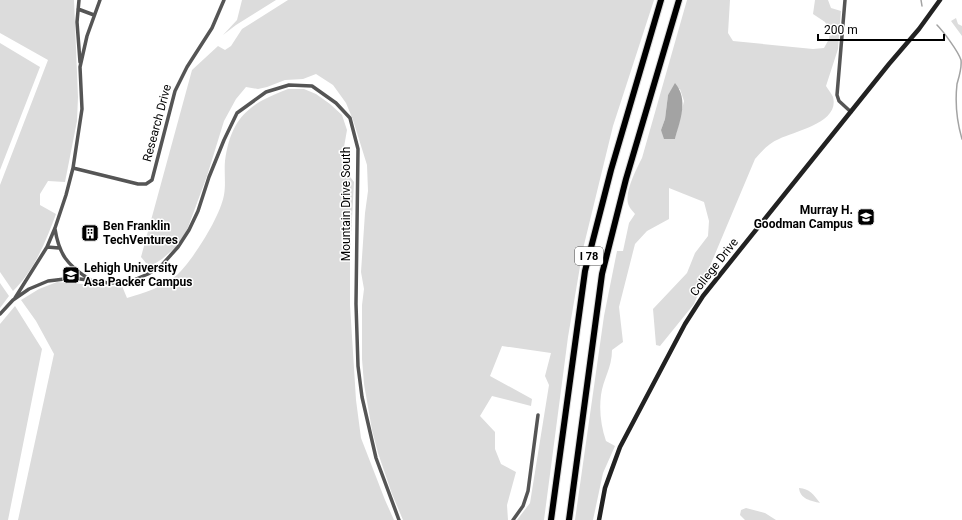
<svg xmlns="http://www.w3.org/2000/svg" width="962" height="520" font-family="Roboto,sans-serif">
<rect width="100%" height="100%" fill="#fff"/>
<!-- green -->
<path fill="#dcdcdc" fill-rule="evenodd" d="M 0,0 L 74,0 L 78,97 L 77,121 L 65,182 L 48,181 L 40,194 L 40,205 L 56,214 C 46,241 34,271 13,291 L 0,272 L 0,185 L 48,60 L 0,33 Z
M 242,0 L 276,0 L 236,25 L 223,35 L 237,20 Z
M 288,0 L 654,0 L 613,126 L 583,249 L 568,337 L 544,520 L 517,520 L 530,503 L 549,385 L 545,376 L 551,353 L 502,346 L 490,376 L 532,399 L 531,406 L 492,396 L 480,416 L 495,432 L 495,449 L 501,464 L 516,472 L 507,505 L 508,520 L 403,520 L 392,494 L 378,453 L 372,430 L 364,384 L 362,359 L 362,305 L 364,289 L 361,272 L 365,213 L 368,191 L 367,165 L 353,120 L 346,103 L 333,85 L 316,74 L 303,79 L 285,80 L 267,87 L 258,89 L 246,87 L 236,99 L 224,121 L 207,176 L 187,230 L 176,247 L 162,259 L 151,266 L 146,263 L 141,257 L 192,70 L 218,46 L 225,50 L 231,46 L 242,29 Z
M 687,0 L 730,0 L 728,33 L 733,41 L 813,49 L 824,48 L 829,39 L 830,30 L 825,22 L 813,14 L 815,0 L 828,0 L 831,8 L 841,11 L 838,49 L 826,86 C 828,89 831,93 833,97 C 840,123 795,131 779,139 C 769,143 762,151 755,159 L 694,304 L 660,346 L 656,345 L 653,309 L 687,273 L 695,253 L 708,236 L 709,221 L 704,202 L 669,188 L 669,219 L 647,231 L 635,244 L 619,307 L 623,342 L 612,350 C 612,368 603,379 601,395 C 599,411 601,426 606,441 L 615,446 L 603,473 L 593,520 L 575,520 L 604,316 L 617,251 L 623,251 L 629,223 L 635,214 C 633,211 630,209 629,206 C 623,194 636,170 642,158 ZM 672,89 L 680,89 L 684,101 L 675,139 L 661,130 L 665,119 L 668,95 Z
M 956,18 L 958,24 L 962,26 L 962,36 L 951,21 Z
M 0,43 L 40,67 L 0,170 Z
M 288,89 L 304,89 L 316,94 L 330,104 L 342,115 L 347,130 L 344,147 L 348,174 L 354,182 L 350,256 L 350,305 L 356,400 L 361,438 L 385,500 L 394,520 L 18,520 L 54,354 L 36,321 L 21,300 L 39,289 L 57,282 L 83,284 L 101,287 L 122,286 L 127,298 C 144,293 163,287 177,275 C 193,260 220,217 224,195 C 226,184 224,172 225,161 C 231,118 248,104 288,89 Z
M 0,283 L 9,296 L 0,308 Z
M 15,306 L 42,349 L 8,520 L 0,520 L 0,324 Z
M 799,488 C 810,489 813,494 820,503 C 811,501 800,499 799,488 Z
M 746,508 L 765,513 L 776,520 L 745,520 L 740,515 L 741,510 Z"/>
<!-- water -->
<path fill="#a3a3a3" d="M 675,83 C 689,100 680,120 675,139 L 664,139 L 661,130 L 665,119 L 668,95 Z"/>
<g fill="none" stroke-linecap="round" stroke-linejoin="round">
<!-- stream -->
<path stroke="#a3a3a3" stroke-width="1.5" d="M 921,0 L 922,6
M 937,25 C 943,31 958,51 961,60 C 962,68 959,77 957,84 C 955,102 957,122 962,139"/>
<defs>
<path id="highway" d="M 551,520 L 585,271 L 611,170 L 661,0
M 569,520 L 602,274 L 626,179 L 679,0"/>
</defs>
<!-- highway casing -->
<use href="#highway" stroke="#dbdbdb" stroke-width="8"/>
<!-- street -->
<path stroke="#555" stroke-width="3.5" d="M 79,0 L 77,22 L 80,62
M 845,0 L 837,95 L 839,101 L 851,112
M 78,9 L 94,15
M 73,168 L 138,184 L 146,184 L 152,180 L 175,91 L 187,67 L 212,28 L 224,0
M 55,229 C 59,254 67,265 89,279
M 47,247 L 59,248
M 15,298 L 47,247 L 55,228 L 66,195 L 73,168 L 82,109 L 80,67 L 87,36 L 100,0
M 0,314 L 13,300 L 29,289 L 48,281 L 73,278 L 109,283 L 129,282 L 148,274 L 161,266 L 178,247 L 189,230 L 198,211 L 209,177 L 224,140 L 237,113 L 266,92 L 289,85 L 312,86 L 336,103 L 350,118 L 358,149 L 356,304 L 358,366 L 362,397 L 376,458 L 399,520
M 513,520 L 523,506 L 528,491 L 538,415"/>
<!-- secondary -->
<path stroke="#222" stroke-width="4.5" d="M 599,520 L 605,488 L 620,447 L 685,324 L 703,296 L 889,64 L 919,29 L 940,0"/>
<!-- highway -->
<use href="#highway" stroke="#000" stroke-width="6"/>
</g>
<!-- icons -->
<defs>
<symbol id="university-square" viewBox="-11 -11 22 22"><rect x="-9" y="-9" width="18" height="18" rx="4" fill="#000" stroke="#fff"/><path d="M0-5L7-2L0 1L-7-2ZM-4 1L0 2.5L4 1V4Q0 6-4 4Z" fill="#fff"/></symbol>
<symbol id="building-square" viewBox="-11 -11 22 22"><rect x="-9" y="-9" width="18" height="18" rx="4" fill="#000" stroke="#fff"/><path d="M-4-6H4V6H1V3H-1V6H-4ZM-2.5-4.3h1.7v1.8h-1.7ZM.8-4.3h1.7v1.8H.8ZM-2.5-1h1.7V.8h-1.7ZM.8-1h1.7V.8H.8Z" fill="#fff"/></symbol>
</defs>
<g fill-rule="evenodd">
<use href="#university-square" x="856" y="207" width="20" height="20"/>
<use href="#building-square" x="80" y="223" width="20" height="20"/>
<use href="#university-square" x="61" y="265" width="20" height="20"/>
</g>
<g text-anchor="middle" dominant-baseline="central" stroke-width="3" stroke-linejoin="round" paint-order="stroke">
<!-- shield labels -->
<rect fill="#fff" stroke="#4c4c4c" stroke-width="1" x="575" y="247" width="28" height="18" rx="3"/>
<g font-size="11" font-weight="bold" fill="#000">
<text x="589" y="256">I 78</text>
</g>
<!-- street labels -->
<g font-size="12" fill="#000" stroke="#fff">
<text transform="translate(157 123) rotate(-75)">Research Drive</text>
<text transform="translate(346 204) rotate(-90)">Mountain Drive South</text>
<text transform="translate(714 267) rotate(-52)">College Drive</text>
</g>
<!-- poi labels -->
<g font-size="12" font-weight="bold" fill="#000" stroke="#fff" text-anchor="start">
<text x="853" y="210" text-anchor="end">Murray H.<tspan x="853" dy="14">Goodman Campus</tspan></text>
<text x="103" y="226">Ben Franklin<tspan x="103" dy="14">TechVentures</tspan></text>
<text x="84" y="268">Lehigh University<tspan x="84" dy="14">Asa Packer Campus</tspan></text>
</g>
</g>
<!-- scale -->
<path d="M818 34v6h126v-6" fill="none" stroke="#000000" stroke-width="2"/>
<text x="824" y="34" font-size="12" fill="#000000" stroke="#ffffff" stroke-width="3" paint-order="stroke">200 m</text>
</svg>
